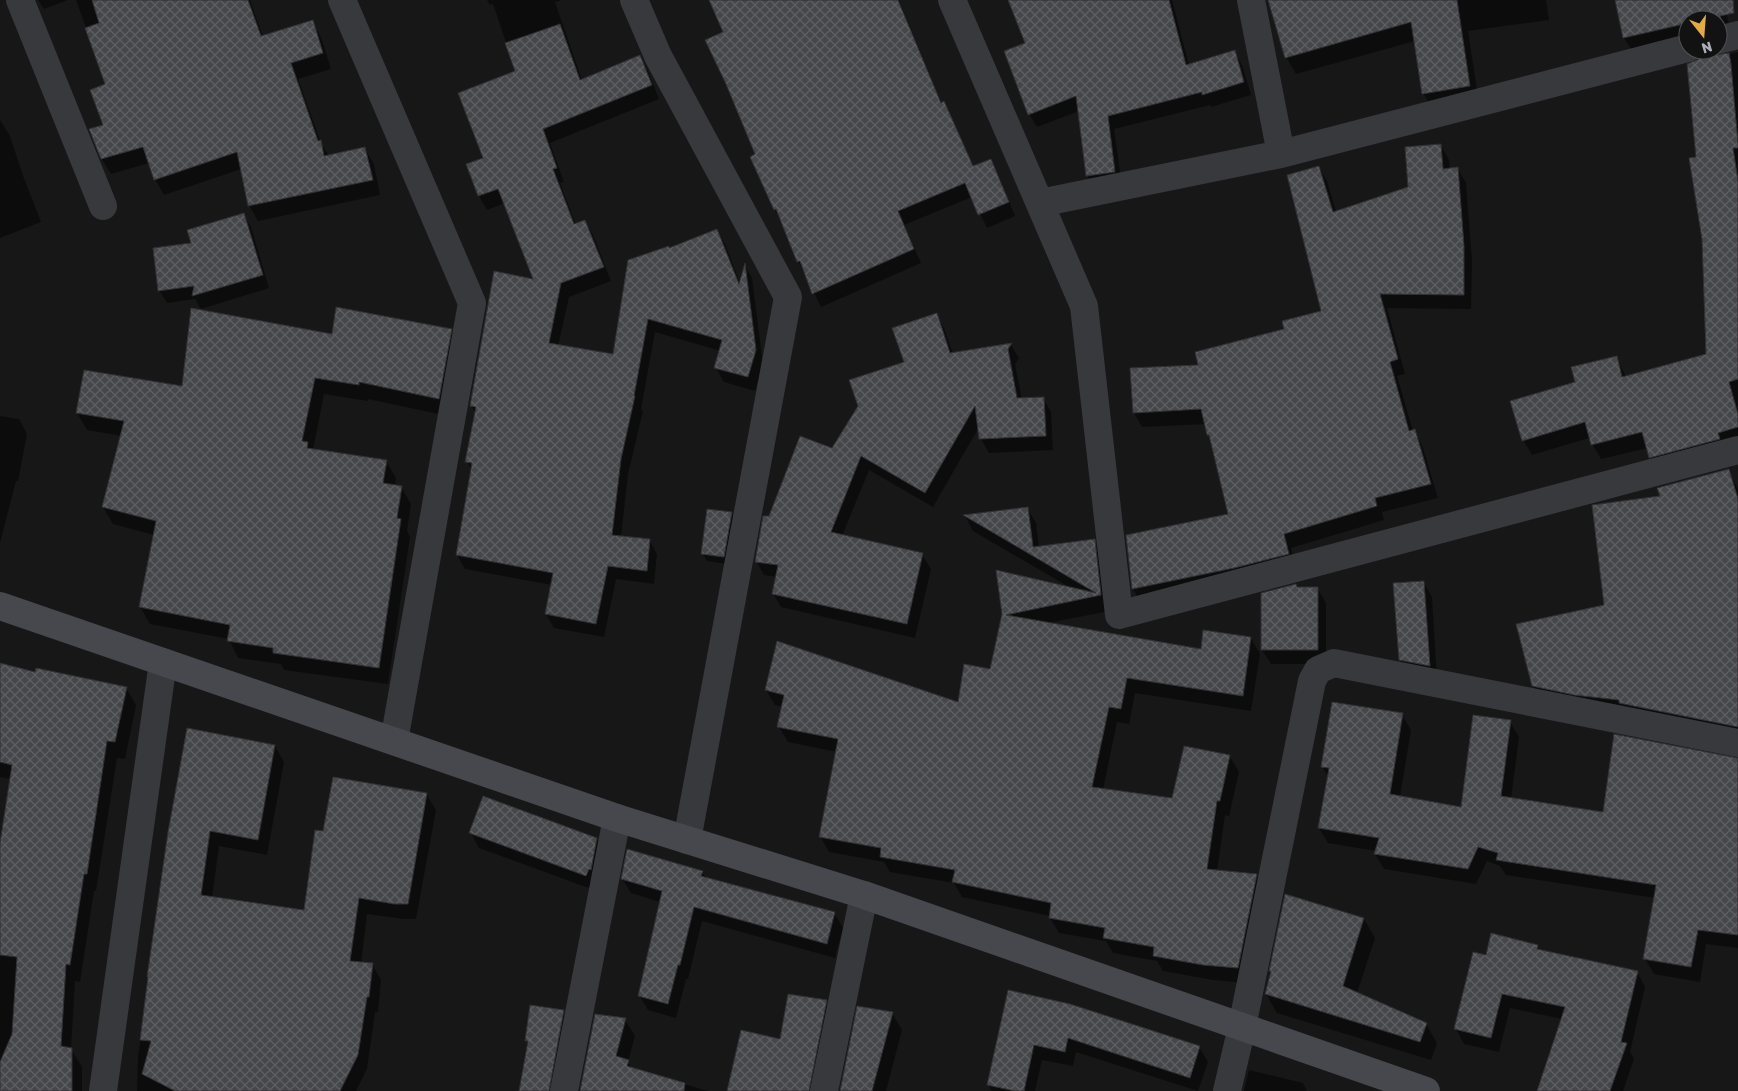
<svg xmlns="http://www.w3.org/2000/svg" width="1738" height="1091" font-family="Rubik,sans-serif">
<defs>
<pattern id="building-cross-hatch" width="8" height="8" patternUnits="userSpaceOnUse" patternTransform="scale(1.25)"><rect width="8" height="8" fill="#46474b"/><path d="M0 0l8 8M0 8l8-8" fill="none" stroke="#5e5f63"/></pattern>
</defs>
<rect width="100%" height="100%" fill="#171718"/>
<!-- shadow -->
<path fill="#0007" d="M 38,0 L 68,0 L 44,9 Z
M 76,0 L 250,0 L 263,37 L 312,22 L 321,37 L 331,69 L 298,79 L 321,143 L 329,156 L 365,149 L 374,164 L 380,195 L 258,221 L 249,205 L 241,169 L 164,195 L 155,179 L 149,163 L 111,174 L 102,159 L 91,130 L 104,126 L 107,85 Z
M 487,0 L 562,0 L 555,2 L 582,80 L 640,57 L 648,71 L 659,99 L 550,143 L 564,182 L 560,183 L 576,225 L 585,221 L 593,235 L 611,281 L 569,297 L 558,346 L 614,355 L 669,249 L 717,230 L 725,244 L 740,283 L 745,266 L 752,278 L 763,365 L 755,391 L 724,382 L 716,368 L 721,351 L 655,332 L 641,409 L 643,411 L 628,474 L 621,537 L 649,540 L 657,554 L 654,584 L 616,579 L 604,637 L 554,628 L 546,614 L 552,585 L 465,569 L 457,555 L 472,471 L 467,461 L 476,414 L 471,406 L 535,281 L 505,203 L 487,210 L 479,196 L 467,165 L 485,158 L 516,72 L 493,4 L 490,5 Z
M 710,0 L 899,0 L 942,104 L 944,103 L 951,117 L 974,167 L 991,161 L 998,174 L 1015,216 L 987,228 L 972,197 L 904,225 L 921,263 L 821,307 L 798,261 L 783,224 L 775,210 L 752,157 L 757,155 L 724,32 Z
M 1009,0 L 1172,0 L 1189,65 L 1234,51 L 1242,65 L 1251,95 L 1211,107 L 1210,105 L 1114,129 L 1122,185 L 1095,188 L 1087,175 L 1079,111 L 1037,127 L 1029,114 L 1026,44 Z
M 1269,0 L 1546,0 L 1549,20 L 1468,31 L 1479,103 L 1433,110 L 1423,93 L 1415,41 L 1296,74 L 1286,57 Z
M 1616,0 L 1719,0 L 1726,11 L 1733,44 L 1719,50 L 1716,56 L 1722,56 L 1738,52 L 1738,445 L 1659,472 L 1650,457 L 1648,448 L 1601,459 L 1589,438 L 1532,455 L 1523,440 L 1576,383 L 1616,357 L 1626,377 L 1707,355 L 1703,238 L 1698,158 L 1700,60 L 1703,54 L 1698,54 L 1696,50 L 1718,50 L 1718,20 L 1688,20 L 1688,47 L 1637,59 L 1624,38 Z
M 0,120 L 10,136 L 22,173 L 41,222 L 0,238 Z
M 1441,146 L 1449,160 L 1450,169 L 1458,169 L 1466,183 L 1472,261 L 1471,309 L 1387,308 L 1405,374 L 1397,376 L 1413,431 L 1414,431 L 1422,445 L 1438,498 L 1382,512 L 1384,520 L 1291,548 L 1296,568 L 1141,603 L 1133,589 L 1229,515 L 1211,439 L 1206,424 L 1142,427 L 1134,413 L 1199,366 L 1285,330 L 1323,312 L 1319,167 L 1327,181 L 1336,212 L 1410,188 Z
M 243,214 L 251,227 L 269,288 L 201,309 L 195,299 L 167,303 L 159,290 L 193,244 Z
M 936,314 L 944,328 L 953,354 L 1011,345 L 1019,358 L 1015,364 L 1022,399 L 1043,398 L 1051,412 L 1053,450 L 989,453 L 981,439 L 979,427 L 933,507 L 869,470 L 842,536 L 922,555 L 931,569 L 915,638 L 781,607 L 773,593 L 777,577 L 764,575 L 756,561 L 770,518 L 833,450 L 906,363 Z
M 451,330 L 461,347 L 448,416 L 368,399 L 368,401 L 324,394 L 313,450 L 386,461 L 396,478 L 395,486 L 401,487 L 411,504 L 407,531 L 410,537 L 388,684 L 284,670 L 281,664 L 238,658 L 229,639 L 150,624 L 140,607 L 154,535 L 113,524 L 103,507 L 122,436 L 87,430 L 77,413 L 183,388 L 333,336 Z
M 0,416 L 19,419 L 27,434 L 18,481 L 16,481 L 0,543 Z
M 1728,470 L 1738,489 L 1738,740 L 1542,701 L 1533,686 L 1605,606 L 1661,497 Z
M 1027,508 L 1036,523 L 1039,548 L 1094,541 L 1103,556 L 1109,611 L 1048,623 L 1202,651 L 1251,639 L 1260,654 L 1251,711 L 1135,693 L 1129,724 L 1117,722 L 1103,790 L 1173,799 L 1185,747 L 1230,757 L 1239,772 L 1229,816 L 1225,815 L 1217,871 L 1256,875 L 1265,890 L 1246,983 L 1213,980 L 1163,971 L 1157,961 L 1113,953 L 1106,941 L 1059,933 L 1050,918 L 1050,916 L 962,897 L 954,883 L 890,872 L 884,862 L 829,852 L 820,836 L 837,752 L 788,742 L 779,727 L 783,707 L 775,705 L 766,690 L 959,704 L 991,670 L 1003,614 L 1071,588 L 973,531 L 965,516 Z
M 731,513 L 735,520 L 727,564 L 707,561 L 703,554 Z
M 1424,583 L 1432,597 L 1437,680 L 1408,674 L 1400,660 Z
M 1297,588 L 1317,588 L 1326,603 L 1326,664 L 1271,664 L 1262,650 Z
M 0,664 L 36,673 L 126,688 L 136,705 L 125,759 L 117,758 L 96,891 L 94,891 L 80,982 L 75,981 L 71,1049 L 82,1067 L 82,1091 L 0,1091 L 0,848 L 11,779 L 0,777 Z
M 1402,715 L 1411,730 L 1400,797 L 1462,808 L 1510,722 L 1519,737 L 1511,799 L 1604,813 L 1738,759 L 1738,948 L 1706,944 L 1700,982 L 1654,974 L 1645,959 L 1655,898 L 1506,875 L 1500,866 L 1487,861 L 1476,884 L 1384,869 L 1375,854 L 1376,851 L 1328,843 L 1319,828 L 1328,777 L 1322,766 Z
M 275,746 L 284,762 L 267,855 L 219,846 L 212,898 L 305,911 L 324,832 L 426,794 L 436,810 L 416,919 L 404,919 L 367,914 L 361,963 L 372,964 L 381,980 L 378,1012 L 375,1012 L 367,1069 L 356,1091 L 137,1091 L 138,1057 L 169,832 Z
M 471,833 L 596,839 L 605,853 L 594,890 L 479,848 Z
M 702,872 L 706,878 L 834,913 L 843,928 L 835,958 L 702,921 L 688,979 L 686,979 L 676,1018 L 648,1010 L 639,995 L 660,902 L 631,893 L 622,879 Z
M 1286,895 L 1364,919 L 1375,938 L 1357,993 L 1426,1024 L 1437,1043 L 1431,1060 L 1277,1013 L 1266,994 L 1272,973 Z
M 1537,946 L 1540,951 L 1637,972 L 1645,987 L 1630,1052 L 1634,1059 L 1623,1091 L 1538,1091 L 1562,1019 L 1510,1008 L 1499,1052 L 1464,1044 L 1456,1029 Z
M 1009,992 L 1199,1047 L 1208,1062 L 1198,1091 L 1076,1052 L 1073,1066 L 1042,1060 L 1035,1091 L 992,1091 L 989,1085 Z
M 826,1002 L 835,1018 L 821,1091 L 728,1091 L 781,1041 Z
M 563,1011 L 570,1024 L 557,1091 L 522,1091 L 528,1044 L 526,1040 Z
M 892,1013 L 902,1030 L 886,1091 L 841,1091 Z
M 625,1020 L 635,1036 L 628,1062 L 632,1069 L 708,1091 L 581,1091 Z
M 1249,1070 L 1303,1083 L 1307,1091 L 1244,1091 Z"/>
<!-- building -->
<path fill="url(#building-cross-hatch)" stroke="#313134" d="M 92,0 L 248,0 L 261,36 L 313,20 L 323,53 L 291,63 L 318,141 L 321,140 L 324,156 L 365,147 L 373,180 L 248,206 L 237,152 L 154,180 L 143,147 L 101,159 L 89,129 L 103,125 L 90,90 L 105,84 L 85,28 L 99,23 Z
M 709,0 L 898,0 L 941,103 L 944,101 L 973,166 L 991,159 L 1009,202 L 978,215 L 965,183 L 898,211 L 914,249 L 812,294 L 800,261 L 797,262 L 776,209 L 774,210 L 750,157 L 755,154 L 726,84 L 705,40 L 723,32 Z
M 1008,0 L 1169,0 L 1186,65 L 1235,50 L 1244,82 L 1202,95 L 1202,92 L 1108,116 L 1115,172 L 1086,176 L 1076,96 L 1028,115 L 1004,51 L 1025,43 Z
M 1268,0 L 1457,0 L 1470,86 L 1422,94 L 1411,22 L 1285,58 Z
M 1615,0 L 1733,0 L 1734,13 L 1720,16 L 1722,23 L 1718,24 L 1718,20 L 1688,20 L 1688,33 L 1685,33 L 1684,24 L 1623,38 Z
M 560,24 L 580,80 L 640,55 L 652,85 L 543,129 L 557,168 L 553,169 L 574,224 L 585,220 L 604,267 L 561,283 L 549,343 L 613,354 L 628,260 L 669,246 L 669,248 L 717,229 L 739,284 L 745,263 L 756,350 L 748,377 L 714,368 L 722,340 L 648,319 L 634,396 L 635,396 L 621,459 L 612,535 L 650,539 L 647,571 L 608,566 L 596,624 L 545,614 L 553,573 L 456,555 L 472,463 L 465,462 L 476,407 L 470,406 L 494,271 L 533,279 L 498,189 L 478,196 L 466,164 L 483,158 L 458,93 L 515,71 L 505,43 Z
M 1703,50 L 1706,50 L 1714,55 L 1729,53 L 1731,64 L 1738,144 L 1738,148 L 1733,148 L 1738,181 L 1738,379 L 1729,382 L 1738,414 L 1738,427 L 1718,433 L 1720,439 L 1649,458 L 1642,432 L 1591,445 L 1585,422 L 1522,441 L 1510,401 L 1575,382 L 1571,367 L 1617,356 L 1622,377 L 1706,354 L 1702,239 L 1689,158 L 1696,157 L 1687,64 L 1699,59 Z
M 1441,144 L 1443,169 L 1458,167 L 1464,246 L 1464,295 L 1380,294 L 1398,359 L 1390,362 L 1409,431 L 1415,429 L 1431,484 L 1375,498 L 1377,506 L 1284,534 L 1289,554 L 1234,568 L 1132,589 L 1126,535 L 1228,514 L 1209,435 L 1207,435 L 1201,409 L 1133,413 L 1130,368 L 1198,365 L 1195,352 L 1284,329 L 1282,321 L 1321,311 L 1287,175 L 1319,166 L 1333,212 L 1408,187 L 1405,147 Z
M 244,213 L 263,275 L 192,296 L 194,286 L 158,291 L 153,248 L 191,243 L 187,230 Z
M 336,307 L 452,329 L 439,399 L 359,382 L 359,385 L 315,378 L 302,441 L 308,442 L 307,448 L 387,460 L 383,483 L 402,486 L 397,518 L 401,519 L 379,668 L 273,653 L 273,648 L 227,641 L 230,625 L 139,607 L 156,521 L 102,507 L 124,421 L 76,413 L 84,370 L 182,386 L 191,308 L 332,334 Z
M 937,313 L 950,353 L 1012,343 L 1008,349 L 1017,398 L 1044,397 L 1046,436 L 979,439 L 975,406 L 925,493 L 861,456 L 831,532 L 923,553 L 907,624 L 772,594 L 778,565 L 755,562 L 763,516 L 769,516 L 800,436 L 832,448 L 858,406 L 849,380 L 904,362 L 892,328 Z
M 1729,469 L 1738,499 L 1738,727 L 1619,703 L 1619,700 L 1574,695 L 1532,686 L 1516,624 L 1604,605 L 1592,505 L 1660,496 L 1657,488 Z
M 1028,507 L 1033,547 L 1095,539 L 1101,595 L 1006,615 L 1201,649 L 1203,630 L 1251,637 L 1243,696 L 1127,678 L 1121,709 L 1109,707 L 1092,787 L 1172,798 L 1184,746 L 1230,755 L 1220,801 L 1217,801 L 1207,869 L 1257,874 L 1238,968 L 1203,965 L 1153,956 L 1154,947 L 1103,938 L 1105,928 L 1049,918 L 1051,903 L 952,882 L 955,870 L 880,857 L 881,848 L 819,837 L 838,739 L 777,727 L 784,695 L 765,690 L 777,641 L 958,702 L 964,664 L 990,669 L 1002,614 L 996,570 L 1096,593 L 963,515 Z
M 707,509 L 732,512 L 724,557 L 701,554 Z
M 1424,581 L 1430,666 L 1399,660 L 1393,583 Z
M 1296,584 L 1297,587 L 1318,587 L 1318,650 L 1261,650 L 1261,593 Z
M 0,663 L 35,672 L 36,668 L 127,687 L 115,742 L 107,741 L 87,874 L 84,874 L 70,965 L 66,964 L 61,1046 L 72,1048 L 72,1091 L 0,1091 L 0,1062 L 12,1034 L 17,957 L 0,955 L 0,843 L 12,765 L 0,762 Z
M 1332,702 L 1403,713 L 1390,794 L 1461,807 L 1473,715 L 1511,720 L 1501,796 L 1603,812 L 1614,734 L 1738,758 L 1738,935 L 1698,930 L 1691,967 L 1643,959 L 1656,885 L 1496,860 L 1498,853 L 1478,847 L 1468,869 L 1374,854 L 1379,838 L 1318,828 L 1329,768 L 1321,767 Z
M 187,728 L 275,745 L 258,840 L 210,831 L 201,895 L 304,910 L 315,830 L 323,831 L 333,777 L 427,793 L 408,904 L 394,904 L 359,898 L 350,961 L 373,963 L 369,997 L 367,997 L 358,1055 L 340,1091 L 175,1091 L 142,1074 L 151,1041 L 140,1040 L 148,977 L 147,977 L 168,832 Z
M 483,796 L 597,838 L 591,870 L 589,869 L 586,876 L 469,833 Z
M 627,849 L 703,871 L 701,876 L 835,912 L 827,944 L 694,907 L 680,965 L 678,965 L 668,1004 L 638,996 L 662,891 L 621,879 Z
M 1285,894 L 1364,918 L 1343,986 L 1427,1023 L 1420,1042 L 1265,994 L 1271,971 L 1269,971 Z
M 1491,933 L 1538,945 L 1537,949 L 1638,971 L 1621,1042 L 1627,1043 L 1610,1091 L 1537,1091 L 1565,1007 L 1502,994 L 1491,1038 L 1454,1029 L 1473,952 L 1486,955 Z
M 1008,990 L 1070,1004 L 1200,1046 L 1190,1078 L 1068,1038 L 1065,1052 L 1034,1045 L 1024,1091 L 1015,1091 L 987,1085 Z
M 788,994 L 827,1000 L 809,1091 L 727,1091 L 741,1030 L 780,1039 Z
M 530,1005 L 564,1010 L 549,1091 L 519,1091 L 528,1041 L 525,1041 Z
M 857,1006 L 893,1012 L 872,1091 L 840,1091 Z
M 595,1014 L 626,1018 L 616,1056 L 629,1060 L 627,1066 L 685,1083 L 684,1091 L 580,1091 Z"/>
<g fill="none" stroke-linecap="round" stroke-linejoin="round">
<!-- street -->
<path stroke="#38393d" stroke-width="28" d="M 20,0 L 103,206
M 342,0 L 472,303 L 394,741
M 634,0 L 658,56 L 788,297 L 687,840
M 952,0 L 1084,306 L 1119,615 L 1738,450
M 1251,0 L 1281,154
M 1718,40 L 1738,35
M 1040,203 L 1281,154 L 1688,48
M 103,1091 L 163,662
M 564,1091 L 617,818
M 824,1091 L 864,895
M 1227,1091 L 1242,1027 L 1312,681 L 1318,670 L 1334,663 L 1738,743"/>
<!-- secondary -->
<path stroke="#46484d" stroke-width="28" d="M 0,606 L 617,818 L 864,895 L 1426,1091"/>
</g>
<!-- north arrow -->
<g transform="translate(1703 35) rotate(163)"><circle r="24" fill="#121213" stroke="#4f5055"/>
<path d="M0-4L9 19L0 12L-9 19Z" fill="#e2ab45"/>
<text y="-8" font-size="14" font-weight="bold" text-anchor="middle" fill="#aaaeb7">N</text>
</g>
</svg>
